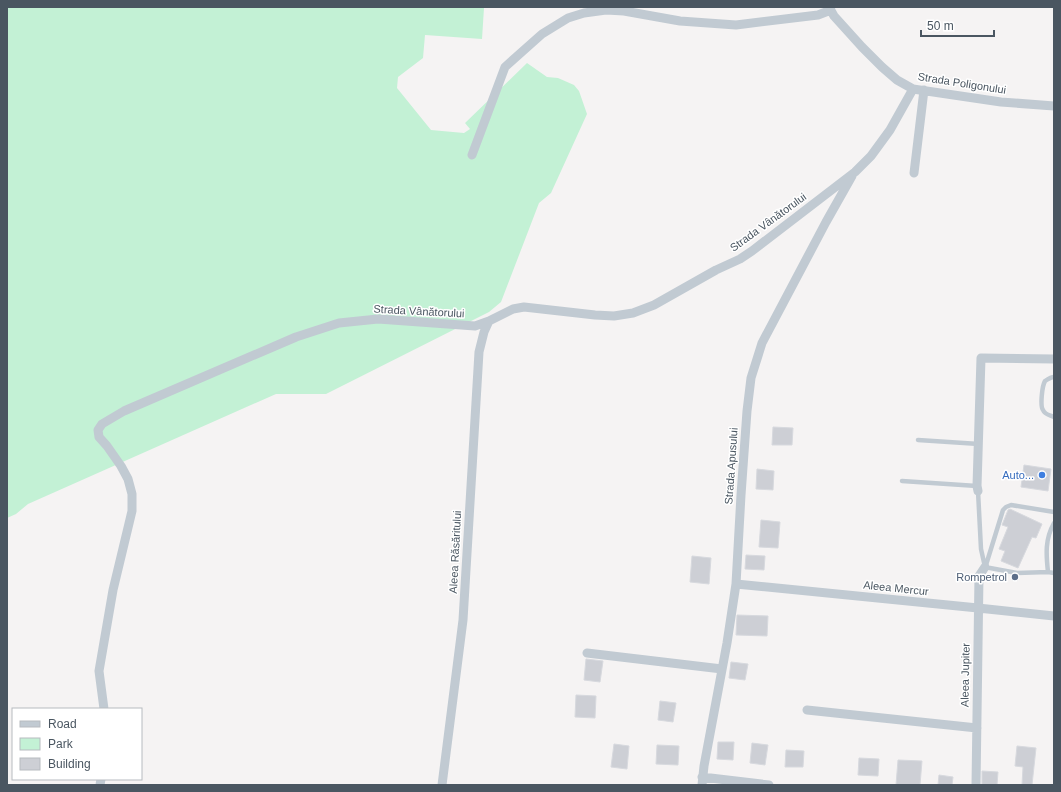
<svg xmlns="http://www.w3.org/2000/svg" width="1061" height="792" font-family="Helvetica,sans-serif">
<rect width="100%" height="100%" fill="#f5f3f3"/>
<!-- green -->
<path fill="#c3f1d5" d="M 7,7 L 469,7 L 484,8 L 482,39 L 425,35 L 423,58 L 398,77 L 397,88 L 431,130 L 464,133 L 470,129 L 465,123 L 527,63 L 547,77 L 558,78 L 574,85 L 579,91 L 587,114 L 551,193 L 539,203 L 501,302 L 489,312 L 326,394 L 276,394 L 28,504 L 16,514 L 7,518 Z"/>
<!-- building -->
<path fill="#cdcfd5" stroke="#d7d9de" d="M 773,427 L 793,428 L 792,445 L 772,445 Z
M 1024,465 L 1051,469 L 1048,491 L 1021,487 Z
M 757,469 L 774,471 L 773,490 L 756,489 Z
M 1010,509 L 1042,524 L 1036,538 L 1032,537 L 1018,568 L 1001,561 L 1005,551 L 999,549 L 1008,527 L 1002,525 L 1008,510 Z
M 761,520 L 780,522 L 778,548 L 759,547 Z
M 746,555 L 765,556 L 764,570 L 745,569 Z
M 692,556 L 711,558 L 709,584 L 690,582 Z
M 737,615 L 768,616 L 767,636 L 736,635 Z
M 586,659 L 603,661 L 600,682 L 584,680 Z
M 731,662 L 748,664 L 745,680 L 729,678 Z
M 576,695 L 596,696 L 595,718 L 575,717 Z
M 660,701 L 676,703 L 673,722 L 658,720 Z
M 718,742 L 734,742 L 733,760 L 717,759 Z
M 752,743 L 768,745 L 765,765 L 750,763 Z
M 614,744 L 629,746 L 627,769 L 611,767 Z
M 657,745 L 679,746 L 678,765 L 656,764 Z
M 1017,746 L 1036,748 L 1032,785 L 1022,785 L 1023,767 L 1015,766 Z
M 786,750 L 804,751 L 803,767 L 785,767 Z
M 859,758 L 879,759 L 878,776 L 858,775 Z
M 898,760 L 922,761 L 920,785 L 896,785 Z
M 982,771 L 998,772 L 997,785 L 982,785 Z
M 939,775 L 953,777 L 952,785 L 938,785 Z"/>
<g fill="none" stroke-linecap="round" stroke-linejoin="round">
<!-- service -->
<path stroke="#c1cad2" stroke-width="4.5" d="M 1054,377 C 1051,377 1048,379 1045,381 C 1042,386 1040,406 1043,410 C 1045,415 1050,415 1054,417
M 918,440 L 979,444
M 902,481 L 977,486
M 978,491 L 981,549 L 985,567 L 990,568 L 1017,573 L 1048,572
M 1054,523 C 1045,539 1046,554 1048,572 L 1054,573
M 986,565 L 1003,510 L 1006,507 L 1011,505 L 1054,512"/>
<!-- minor -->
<path stroke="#c1cad2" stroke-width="9" d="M 829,7 L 834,16 L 862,47 L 882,67 L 897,80 L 913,89 L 1001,102 L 1054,106
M 472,155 L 505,67 L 542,34 L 568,18 L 584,13 L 606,10 L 624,11 L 680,21 L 736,25 L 818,15 L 831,10
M 914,173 L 924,90
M 978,491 L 977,486 L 981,358 L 1054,359
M 736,584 L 978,608 L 1054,616
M 587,653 L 722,669
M 104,709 L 99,671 L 113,590 L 132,511 L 132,494 L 128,479 L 121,466 L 107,446 L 99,437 L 98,430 L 102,424 L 124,411 L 296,337 L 339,323 L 378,319 L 475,326 L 489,321 L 513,309 L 524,307 L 595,315 L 614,316 L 633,313 L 654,305 L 716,270 L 740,259 L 752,251 L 855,172 L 871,156 L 890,130 L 913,89
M 807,710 L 977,728
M 702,777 L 769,785
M 100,785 L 101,779
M 442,785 L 463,620 L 479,352 L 484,332 L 489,321
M 702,785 L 704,766 L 727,643 L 736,584 L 741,495 L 747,411 L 751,378 L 762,343 L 826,222 L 852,176
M 976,785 L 979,576 L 985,567"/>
</g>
<!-- markers -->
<circle fill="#3f7fe0" stroke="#fff" stroke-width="1.5" cx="1042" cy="475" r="4"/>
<circle fill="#5c6f8a" stroke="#fff" stroke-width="1.5" cx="1015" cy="577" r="4"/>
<g text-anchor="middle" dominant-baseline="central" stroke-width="3" stroke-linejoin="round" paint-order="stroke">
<!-- street labels -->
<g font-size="11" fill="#4a5661" stroke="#fff">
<text transform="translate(962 83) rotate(9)">Strada Poligonului</text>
<text transform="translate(768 222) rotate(-36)">Strada Vânătorului</text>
<text transform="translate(419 311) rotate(3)">Strada Vânătorului</text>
<text transform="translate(731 466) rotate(-86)">Strada Apusului</text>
<text transform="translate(455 552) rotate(-87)">Aleea Răsăritului</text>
<text transform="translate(896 588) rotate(6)">Aleea Mercur</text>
<text transform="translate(965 675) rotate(-89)">Aleea Jupiter</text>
</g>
<!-- shop labels -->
<g font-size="11" fill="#366cbe" stroke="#fff" text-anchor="end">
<text x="1034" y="475">Auto...</text>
</g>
<!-- service labels -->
<g font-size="11" fill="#4e5e75" stroke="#fff" text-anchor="end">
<text x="1007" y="577">Rompetrol</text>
</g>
</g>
<!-- border -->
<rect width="1061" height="792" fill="none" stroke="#4a5661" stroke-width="16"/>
<!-- legend -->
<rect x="12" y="708" width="130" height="72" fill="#ffffff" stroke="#b7bbc0"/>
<rect x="20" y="721" width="20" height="6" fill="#c1cad2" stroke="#b7bbc0"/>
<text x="48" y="728" font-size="12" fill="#4a5661">Road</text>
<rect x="20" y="738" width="20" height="12" fill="#c3f1d5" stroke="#b7bbc0"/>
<text x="48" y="748" font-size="12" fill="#4a5661">Park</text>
<rect x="20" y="758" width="20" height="12" fill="#cdcfd5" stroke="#b7bbc0"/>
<text x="48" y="768" font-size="12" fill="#4a5661">Building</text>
<!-- scale -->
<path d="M921 30v6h73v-6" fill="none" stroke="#4a5661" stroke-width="2"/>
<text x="927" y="30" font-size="12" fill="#4a5661" stroke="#ffffff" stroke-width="3" paint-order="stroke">50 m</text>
</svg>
